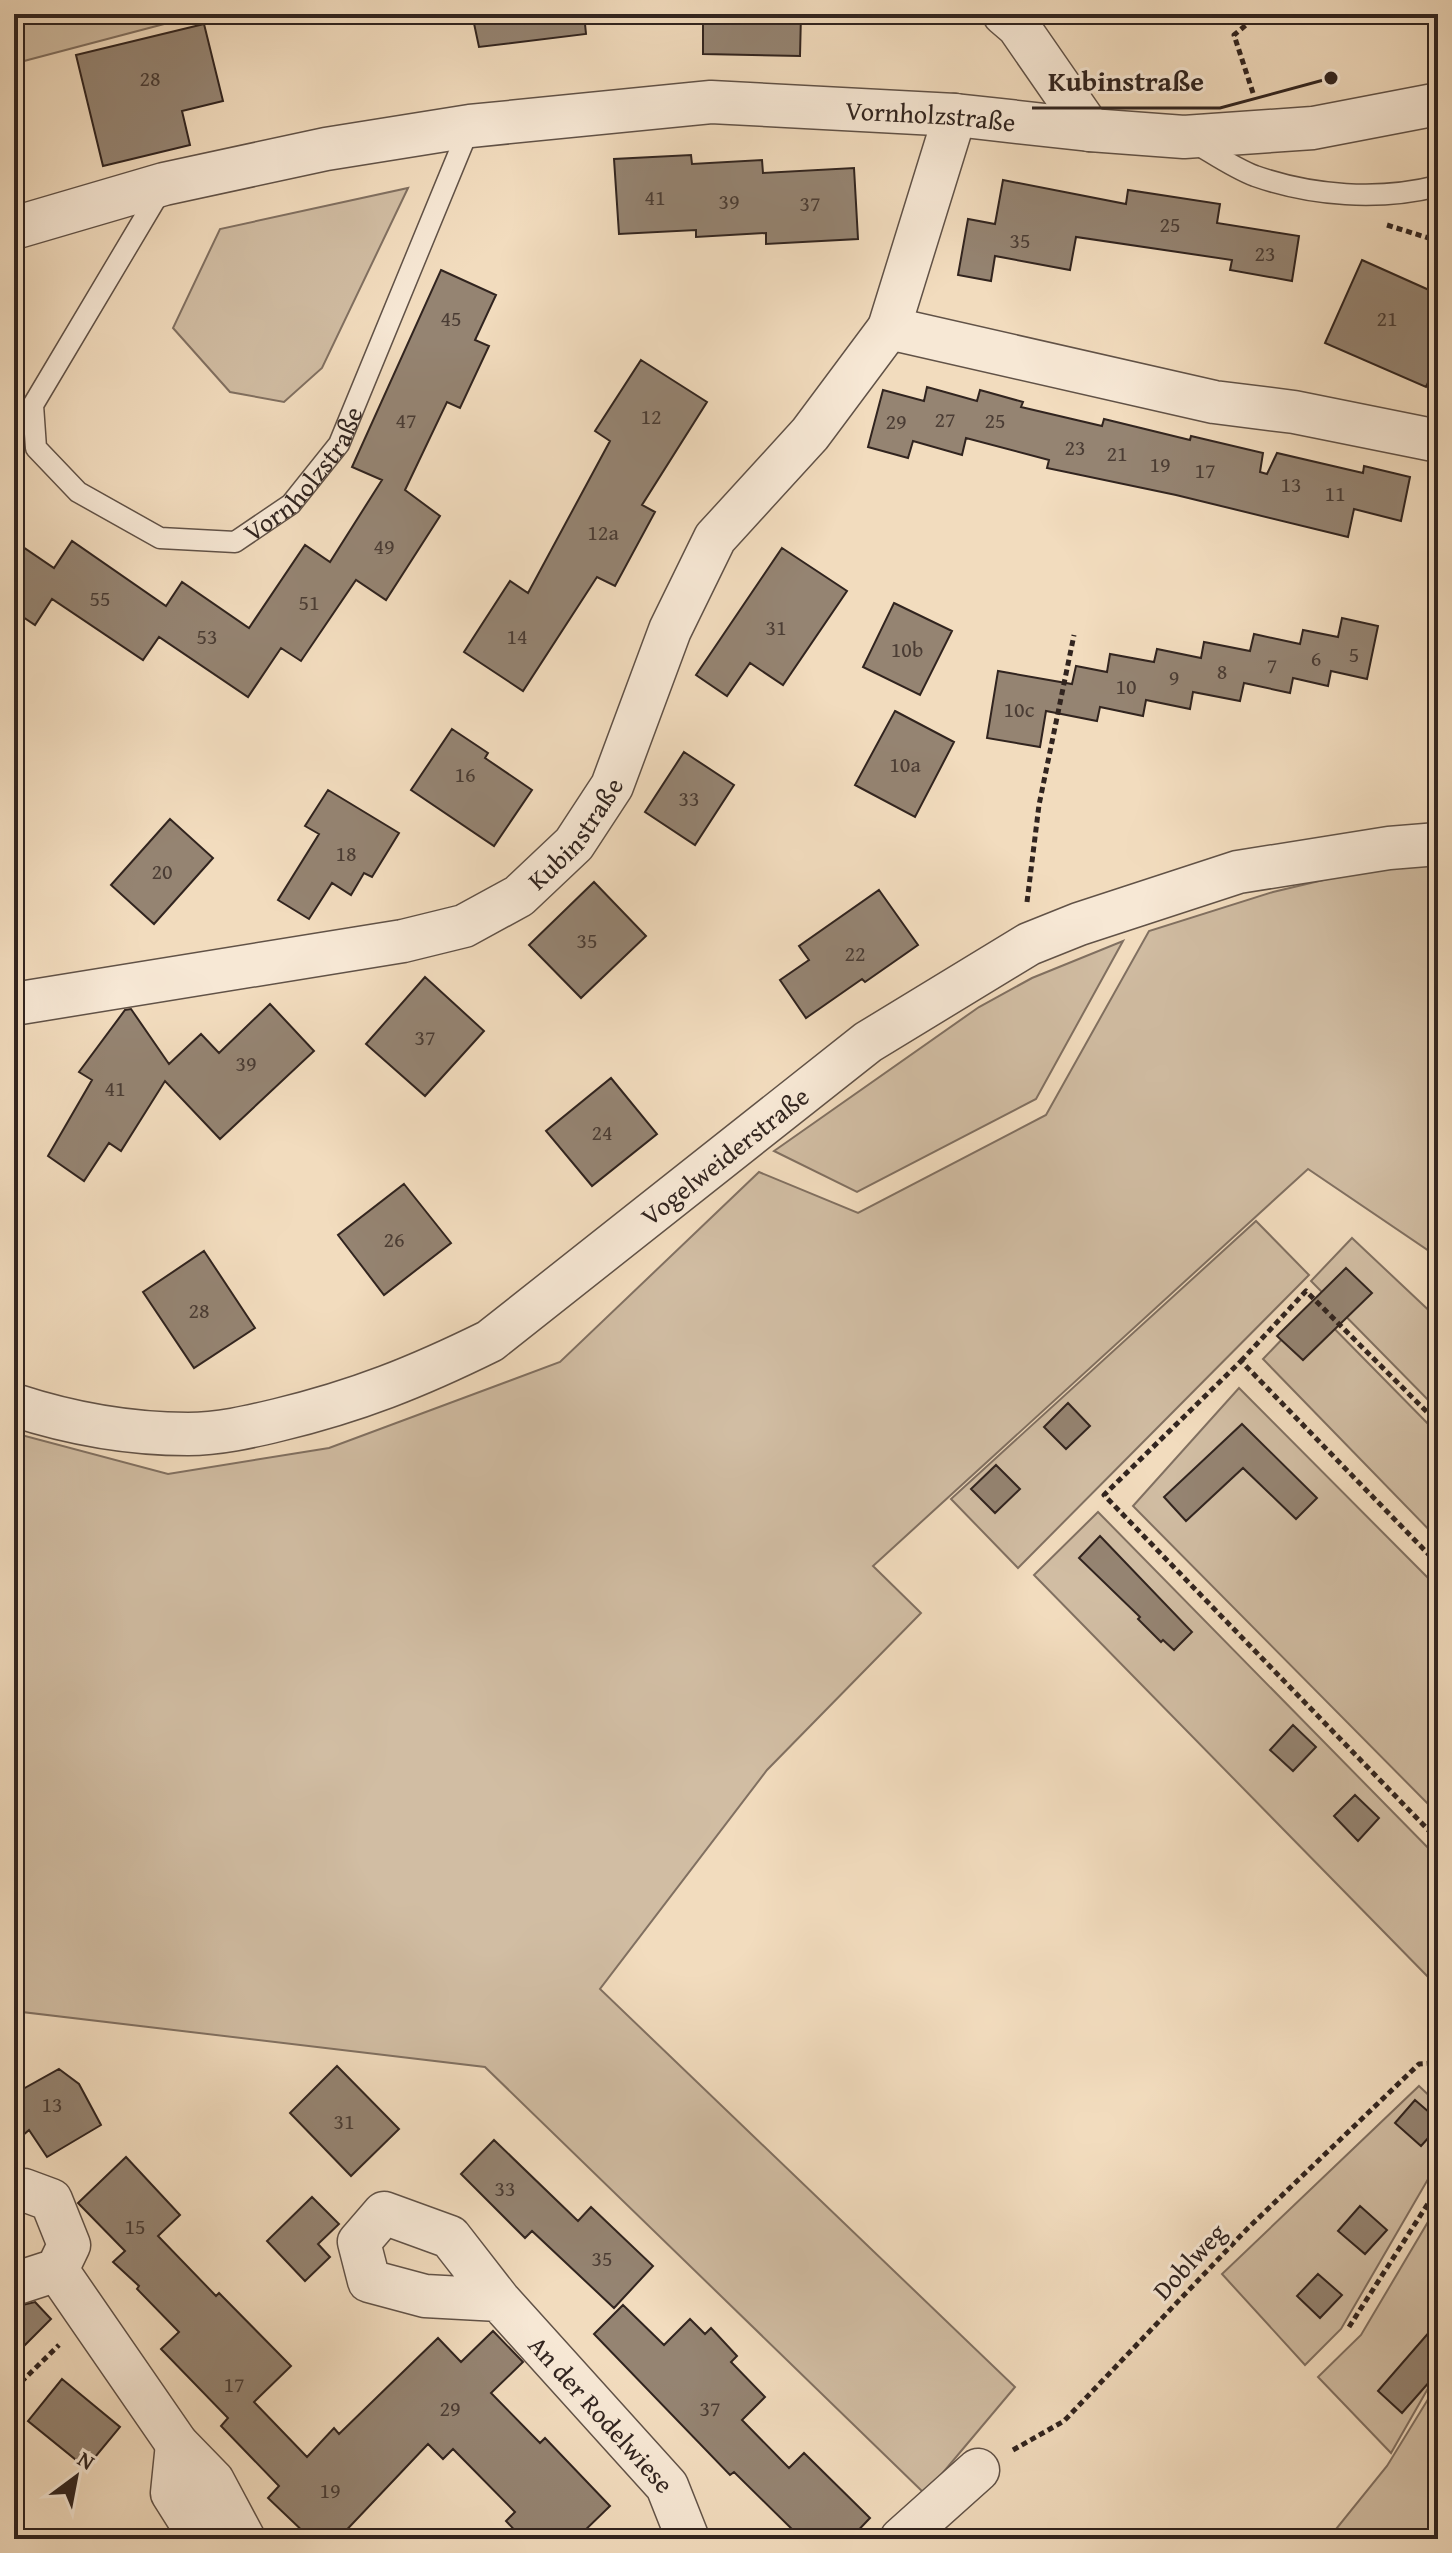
<svg xmlns="http://www.w3.org/2000/svg" width="1452" height="2553" font-family="'Gentium Book Plus',serif">
<rect width="100%" height="100%" fill="#f2dcbe"/>
<filter id="stains"><feTurbulence type="fractalNoise" baseFrequency=".0025" numOctaves="4"/><feColorMatrix values="0 0 0 0 .2 0 0 0 0 .09 0 0 0 0 .02 0 0 0 .5 -.17"/></filter>
<radialGradient id="worn" r=".72"><stop offset=".6" stop-color="#630" stop-opacity="0"/><stop offset="1" stop-color="#630" stop-opacity=".3"/></radialGradient>
<!-- green -->
<path fill="#d1bda3" stroke="#817061" stroke-width="2" d="M 14,14 L 202,14 L 24,61 L 14,36 Z
M 408,188 L 322,368 L 284,402 L 230,392 L 173,328 L 220,229 Z
M 1420,857 L 1438,857 L 1438,1257 L 1308,1169 L 873,1566 L 921,1613 L 767,1770 L 600,1989 L 1015,2387 L 925,2494 L 485,2067 L 14,2011 L 14,1433 L 168,1474 L 329,1448 L 560,1362 L 759,1172 L 858,1213 L 1046,1115 L 1149,931 L 1273,892 Z
M 1123,941 L 1036,1099 L 857,1192 L 774,1151 L 979,1007 L 1032,978 Z
M 1256,1221 L 1309,1275 L 1018,1568 L 951,1499 Z
M 1352,1238 L 1438,1319 L 1438,1410 L 1311,1281 Z
M 1313,1307 L 1438,1434 L 1438,1539 L 1263,1359 Z
M 1239,1388 L 1438,1588 L 1438,1814 L 1133,1506 Z
M 1098,1512 L 1438,1858 L 1438,1977 L 1433,1982 L 1034,1575 Z
M 1419,2086 L 1438,2104 L 1438,2162 L 1341,2329 L 1305,2365 L 1222,2274 Z
M 1438,2205 L 1438,2371 L 1391,2453 L 1318,2377 L 1361,2335 Z
M 1438,2383 L 1438,2539 L 1328,2539 L 1387,2466 Z"/>
<!-- building -->
<path fill="#958472" stroke="#31241f" stroke-width="2" d="M 472,14 L 584,14 L 586,34 L 479,47 Z
M 703,14 L 801,14 L 800,56 L 703,54 Z
M 204,24 L 223,101 L 182,111 L 190,145 L 103,166 L 76,55 Z
M 691,155 L 692,164 L 762,160 L 763,173 L 854,168 L 858,239 L 766,244 L 766,233 L 696,237 L 696,230 L 619,234 L 614,159 Z
M 1003,180 L 1126,204 L 1128,190 L 1220,204 L 1217,223 L 1299,236 L 1292,281 L 1230,270 L 1232,260 L 1076,237 L 1070,270 L 995,256 L 991,281 L 958,275 L 968,219 L 995,224 Z
M 1362,260 L 1438,294 L 1438,360 L 1426,387 L 1325,343 Z
M 441,270 L 496,295 L 475,340 L 489,346 L 460,408 L 447,402 L 405,490 L 440,516 L 386,600 L 356,580 L 301,661 L 281,648 L 248,697 L 159,637 L 143,660 L 52,599 L 35,625 L 14,611 L 14,541 L 54,568 L 72,541 L 166,606 L 182,582 L 249,628 L 305,545 L 330,562 L 382,480 L 352,467 Z
M 641,360 L 707,402 L 642,505 L 655,512 L 615,586 L 597,577 L 523,691 L 464,652 L 510,581 L 528,593 L 610,441 L 595,431 Z
M 927,387 L 977,401 L 980,390 L 1023,402 L 1021,407 L 1102,426 L 1104,419 L 1190,440 L 1191,436 L 1263,453 L 1260,472 L 1267,474 L 1277,453 L 1363,473 L 1364,466 L 1410,477 L 1401,521 L 1354,509 L 1348,537 L 1176,495 L 1047,468 L 1049,460 L 966,438 L 962,455 L 913,441 L 908,458 L 868,447 L 883,390 L 924,401 Z
M 782,548 L 847,591 L 783,685 L 750,663 L 727,696 L 696,675 Z
M 894,603 L 952,631 L 920,695 L 863,667 Z
M 1342,618 L 1378,626 L 1367,679 L 1331,671 L 1328,686 L 1293,678 L 1290,693 L 1244,683 L 1240,701 L 1193,692 L 1190,709 L 1146,700 L 1143,716 L 1100,707 L 1097,721 L 1046,711 L 1040,747 L 987,738 L 998,671 L 1072,684 L 1076,666 L 1107,672 L 1110,654 L 1154,662 L 1157,649 L 1201,658 L 1204,642 L 1250,651 L 1254,634 L 1300,644 L 1303,630 L 1338,637 Z
M 895,711 L 954,742 L 915,817 L 855,785 Z
M 452,729 L 488,753 L 485,758 L 532,790 L 494,846 L 411,790 Z
M 684,752 L 734,785 L 695,845 L 645,812 Z
M 328,790 L 399,833 L 372,877 L 364,873 L 351,895 L 332,883 L 309,919 L 278,900 L 319,834 L 305,826 Z
M 170,819 L 213,858 L 154,924 L 111,885 Z
M 594,882 L 646,936 L 581,998 L 529,945 Z
M 879,890 L 918,945 L 865,982 L 862,979 L 806,1018 L 780,980 L 809,960 L 799,946 Z
M 425,977 L 484,1031 L 425,1096 L 366,1044 Z
M 270,1004 L 314,1051 L 220,1139 L 165,1081 L 121,1151 L 109,1143 L 84,1181 L 48,1156 L 92,1080 L 79,1072 L 125,1010 L 131,1009 L 169,1064 L 201,1034 L 219,1053 Z
M 611,1078 L 657,1134 L 592,1186 L 546,1131 Z
M 404,1184 L 451,1243 L 384,1295 L 338,1235 Z
M 204,1251 L 255,1328 L 194,1368 L 143,1292 Z
M 1346,1268 L 1372,1293 L 1303,1360 L 1277,1336 Z
M 1068,1403 L 1090,1426 L 1066,1449 L 1044,1427 Z
M 1242,1424 L 1317,1498 L 1296,1519 L 1243,1468 L 1186,1521 L 1164,1497 Z
M 996,1465 L 1020,1489 L 995,1513 L 971,1489 Z
M 1100,1536 L 1192,1632 L 1174,1650 L 1163,1640 L 1161,1642 L 1138,1619 L 1140,1617 L 1079,1558 Z
M 1293,1725 L 1316,1747 L 1293,1771 L 1270,1750 Z
M 1355,1795 L 1379,1818 L 1358,1841 L 1334,1816 Z
M 337,2066 L 399,2129 L 351,2176 L 290,2113 Z
M 59,2069 L 79,2084 L 101,2125 L 47,2157 L 29,2130 L 14,2143 L 14,2094 Z
M 1415,2100 L 1438,2120 L 1438,2127 L 1421,2146 L 1395,2123 Z
M 494,2140 L 578,2221 L 591,2207 L 653,2266 L 614,2308 L 532,2231 L 525,2238 L 461,2174 Z
M 126,2157 L 180,2215 L 158,2236 L 216,2296 L 219,2293 L 291,2366 L 254,2402 L 307,2457 L 334,2428 L 339,2434 L 438,2338 L 461,2362 L 493,2331 L 523,2362 L 491,2393 L 540,2443 L 545,2438 L 610,2506 L 576,2539 L 523,2539 L 506,2521 L 515,2512 L 453,2449 L 443,2459 L 428,2444 L 338,2539 L 311,2539 L 268,2498 L 279,2486 L 221,2426 L 228,2418 L 161,2349 L 179,2332 L 137,2289 L 139,2286 L 113,2262 L 125,2251 L 78,2203 Z
M 312,2197 L 339,2224 L 318,2244 L 330,2257 L 305,2281 L 267,2241 Z
M 1360,2206 L 1387,2230 L 1365,2254 L 1338,2231 Z
M 1318,2274 L 1342,2295 L 1320,2318 L 1297,2296 Z
M 35,2302 L 51,2319 L 14,2356 L 14,2307 Z
M 623,2305 L 664,2345 L 690,2319 L 705,2334 L 711,2328 L 737,2356 L 731,2362 L 765,2397 L 742,2420 L 789,2468 L 804,2453 L 870,2518 L 850,2539 L 802,2539 L 734,2472 L 730,2475 L 594,2334 Z
M 1438,2322 L 1438,2372 L 1402,2413 L 1378,2391 Z
M 62,2379 L 120,2427 L 86,2468 L 28,2421 Z"/>
<g fill="none" stroke-linecap="round" stroke-linejoin="round">
<defs>
<g id="service">
<path d="M 1195,143 C 1214,154 1234,168 1255,176 C 1312,196 1379,201 1438,186"/>
<path id="s1" d="M 161,190 L 33,405 L 36,448 L 78,492 L 160,538 L 235,542 L 291,504 L 339,444 L 470,126"/>
</g>
<g id="minor">
<path d="M 1004,14 L 1018,26 L 1090,130"/>
<path id="s2" d="M 14,228 L 164,184 L 326,149 L 470,126 L 711,102 L 955,115 L 1090,130 L 1184,137 L 1313,128 L 1438,104"/>
<path d="M 889,328 L 955,115"/>
<path id="s3" d="M 14,1004 L 403,941 L 464,926 L 519,896 L 574,844 L 612,786 L 670,630 L 715,538 L 810,434 L 889,328 L 1214,402 L 1294,412 L 1438,441"/>
<path id="s4" d="M 14,1405 C 69,1423 130,1434 188,1434 C 219,1434 249,1427 278,1420 C 357,1401 417,1377 490,1341 L 868,1042 L 1029,944 L 1079,924 L 1238,872 L 1389,848 L 1438,844"/>
<path d="M 14,2193 L 24,2190 L 51,2200 L 69,2245 L 57,2270 L 14,2284"/>
<path d="M 57,2270 L 177,2444 L 213,2481 L 244,2539"/>
<path id="s5" d="M 499,2300 L 425,2296 L 369,2281 L 359,2242 L 384,2213 L 450,2237 L 499,2300 L 667,2486 L 688,2539"/>
<path d="M 177,2444 L 172,2493 L 201,2539"/>
<path d="M 901,2539 L 978,2470"/>
</g>
</defs>
<!-- service casing -->
<use href="#service" stroke="#615247" stroke-width="23"/>
<!-- minor casing -->
<use href="#minor" stroke="#615247" stroke-width="45"/>
<!-- path -->
<path stroke="#31241f" stroke-width="5" stroke-dasharray="6 4" stroke-linecap="butt" d="M 1253,93 L 1234,35 L 1259,14
M 1437,214 L 1438,241
M 1387,225 L 1438,241
M 1027,902 L 1039,805 L 1074,635
M 1241,1361 L 1306,1291 L 1438,1423
M 1438,1564 L 1241,1361 L 1104,1495 L 1438,1840
M 1349,2327 L 1438,2188
M 14,2389 L 59,2345
M 1013,2450 L 1064,2421 L 1248,2228 L 1419,2064 L 1438,2063"/>
<!-- service -->
<use href="#service" stroke="#f7e8d5" stroke-width="20"/>
<!-- minor -->
<use href="#minor" stroke="#f7e8d5" stroke-width="42"/>
</g>
<g text-anchor="middle" dominant-baseline="central" stroke-width="6" stroke-linejoin="round" paint-order="stroke">
<!-- number labels -->
<g font-size="22" fill="#4a3c34">
<text x="150" y="78">28</text>
<text x="655" y="197">41</text>
<text x="729" y="201">39</text>
<text x="810" y="203">37</text>
<text x="1170" y="224">25</text>
<text x="1020" y="240">35</text>
<text x="1265" y="253">23</text>
<text x="451" y="318">45</text>
<text x="1387" y="318">21</text>
<text x="651" y="416">12</text>
<text x="945" y="419">27</text>
<text x="406" y="420">47</text>
<text x="995" y="420">25</text>
<text x="896" y="421">29</text>
<text x="1075" y="447">23</text>
<text x="1117" y="453">21</text>
<text x="1160" y="464">19</text>
<text x="1205" y="470">17</text>
<text x="1291" y="484">13</text>
<text x="1335" y="493">11</text>
<text x="603" y="532">12a</text>
<text x="384" y="546">49</text>
<text x="100" y="598">55</text>
<text x="309" y="602">51</text>
<text x="776" y="627">31</text>
<text x="207" y="636">53</text>
<text x="517" y="636">14</text>
<text x="907" y="649">10b</text>
<text x="1354" y="654">5</text>
<text x="1316" y="658">6</text>
<text x="1272" y="665">7</text>
<text x="1222" y="671">8</text>
<text x="1174" y="677">9</text>
<text x="1126" y="686">10</text>
<text x="1019" y="709">10c</text>
<text x="905" y="764">10a</text>
<text x="465" y="774">16</text>
<text x="689" y="798">33</text>
<text x="346" y="853">18</text>
<text x="162" y="871">20</text>
<text x="587" y="940">35</text>
<text x="855" y="953">22</text>
<text x="425" y="1037">37</text>
<text x="246" y="1063">39</text>
<text x="115" y="1088">41</text>
<text x="602" y="1132">24</text>
<text x="394" y="1239">26</text>
<text x="199" y="1310">28</text>
<text x="52" y="2104">13</text>
<text x="344" y="2121">31</text>
<text x="505" y="2188">33</text>
<text x="135" y="2226">15</text>
<text x="602" y="2258">35</text>
<text x="234" y="2384">17</text>
<text x="450" y="2408">29</text>
<text x="710" y="2408">37</text>
<text x="330" y="2490">19</text>
</g>
<!-- street labels -->
<g font-size="26" fill="#31241f" stroke="#f7e8d5">
<text stroke="none"><textPath href="#s2" startOffset="930">Vornholzstraße</textPath></text>
<text stroke="none"><textPath href="#s1" startOffset="622">Vornholzstraße</textPath></text>
<text stroke="none"><textPath href="#s3" startOffset="604">Kubinstraße</textPath></text>
<text stroke="none"><textPath href="#s4" startOffset="794">Vogelweiderstraße</textPath></text>
<text transform="translate(1189 2261) rotate(-47)">Doblweg</text>
<text stroke="none"><textPath href="#s5" startOffset="514">An der Rodelwiese</textPath></text>
</g>
</g>
<!-- callouts -->
<path fill="none" stroke="#31241f" stroke-width="3" d="M1331 78L1220 108H1032"/>
<circle fill="#31241f" stroke="#f7e8d5" stroke-width="3" cx="1331" cy="78" r="8"/>
<g font-size="28" text-anchor="middle" font-weight="bold" fill="#31241f" stroke="#f7e8d5" stroke-width="6" stroke-linejoin="round" paint-order="stroke">
<text x="1126" y="91">Kubinstraße</text>
</g>
<!-- margin -->
<rect width="1452" height="2553" fill="none" stroke="#f2dcbe" stroke-width="48"/>
<rect x="16" y="16" width="1420" height="2521" fill="none" stroke="#31241f" stroke-width="4"/>
<rect x="24" y="24" width="1404" height="2505" fill="none" stroke="#31241f" stroke-width="2"/>
<!-- north arrow -->
<g transform="translate(76 2477) rotate(32)" stroke="#f7e8d5" stroke-width="6" paint-order="stroke">
<path d="M0-6L14 30L0 20L-14 30Z" fill="#31241f"/>
<text y="-12" font-size="22" font-weight="bold" text-anchor="middle" fill="#31241f">N</text>
</g>
<rect width="100%" height="100%" filter="url(#stains)"/>
<rect width="100%" height="100%" fill="url(#worn)"/>
</svg>
